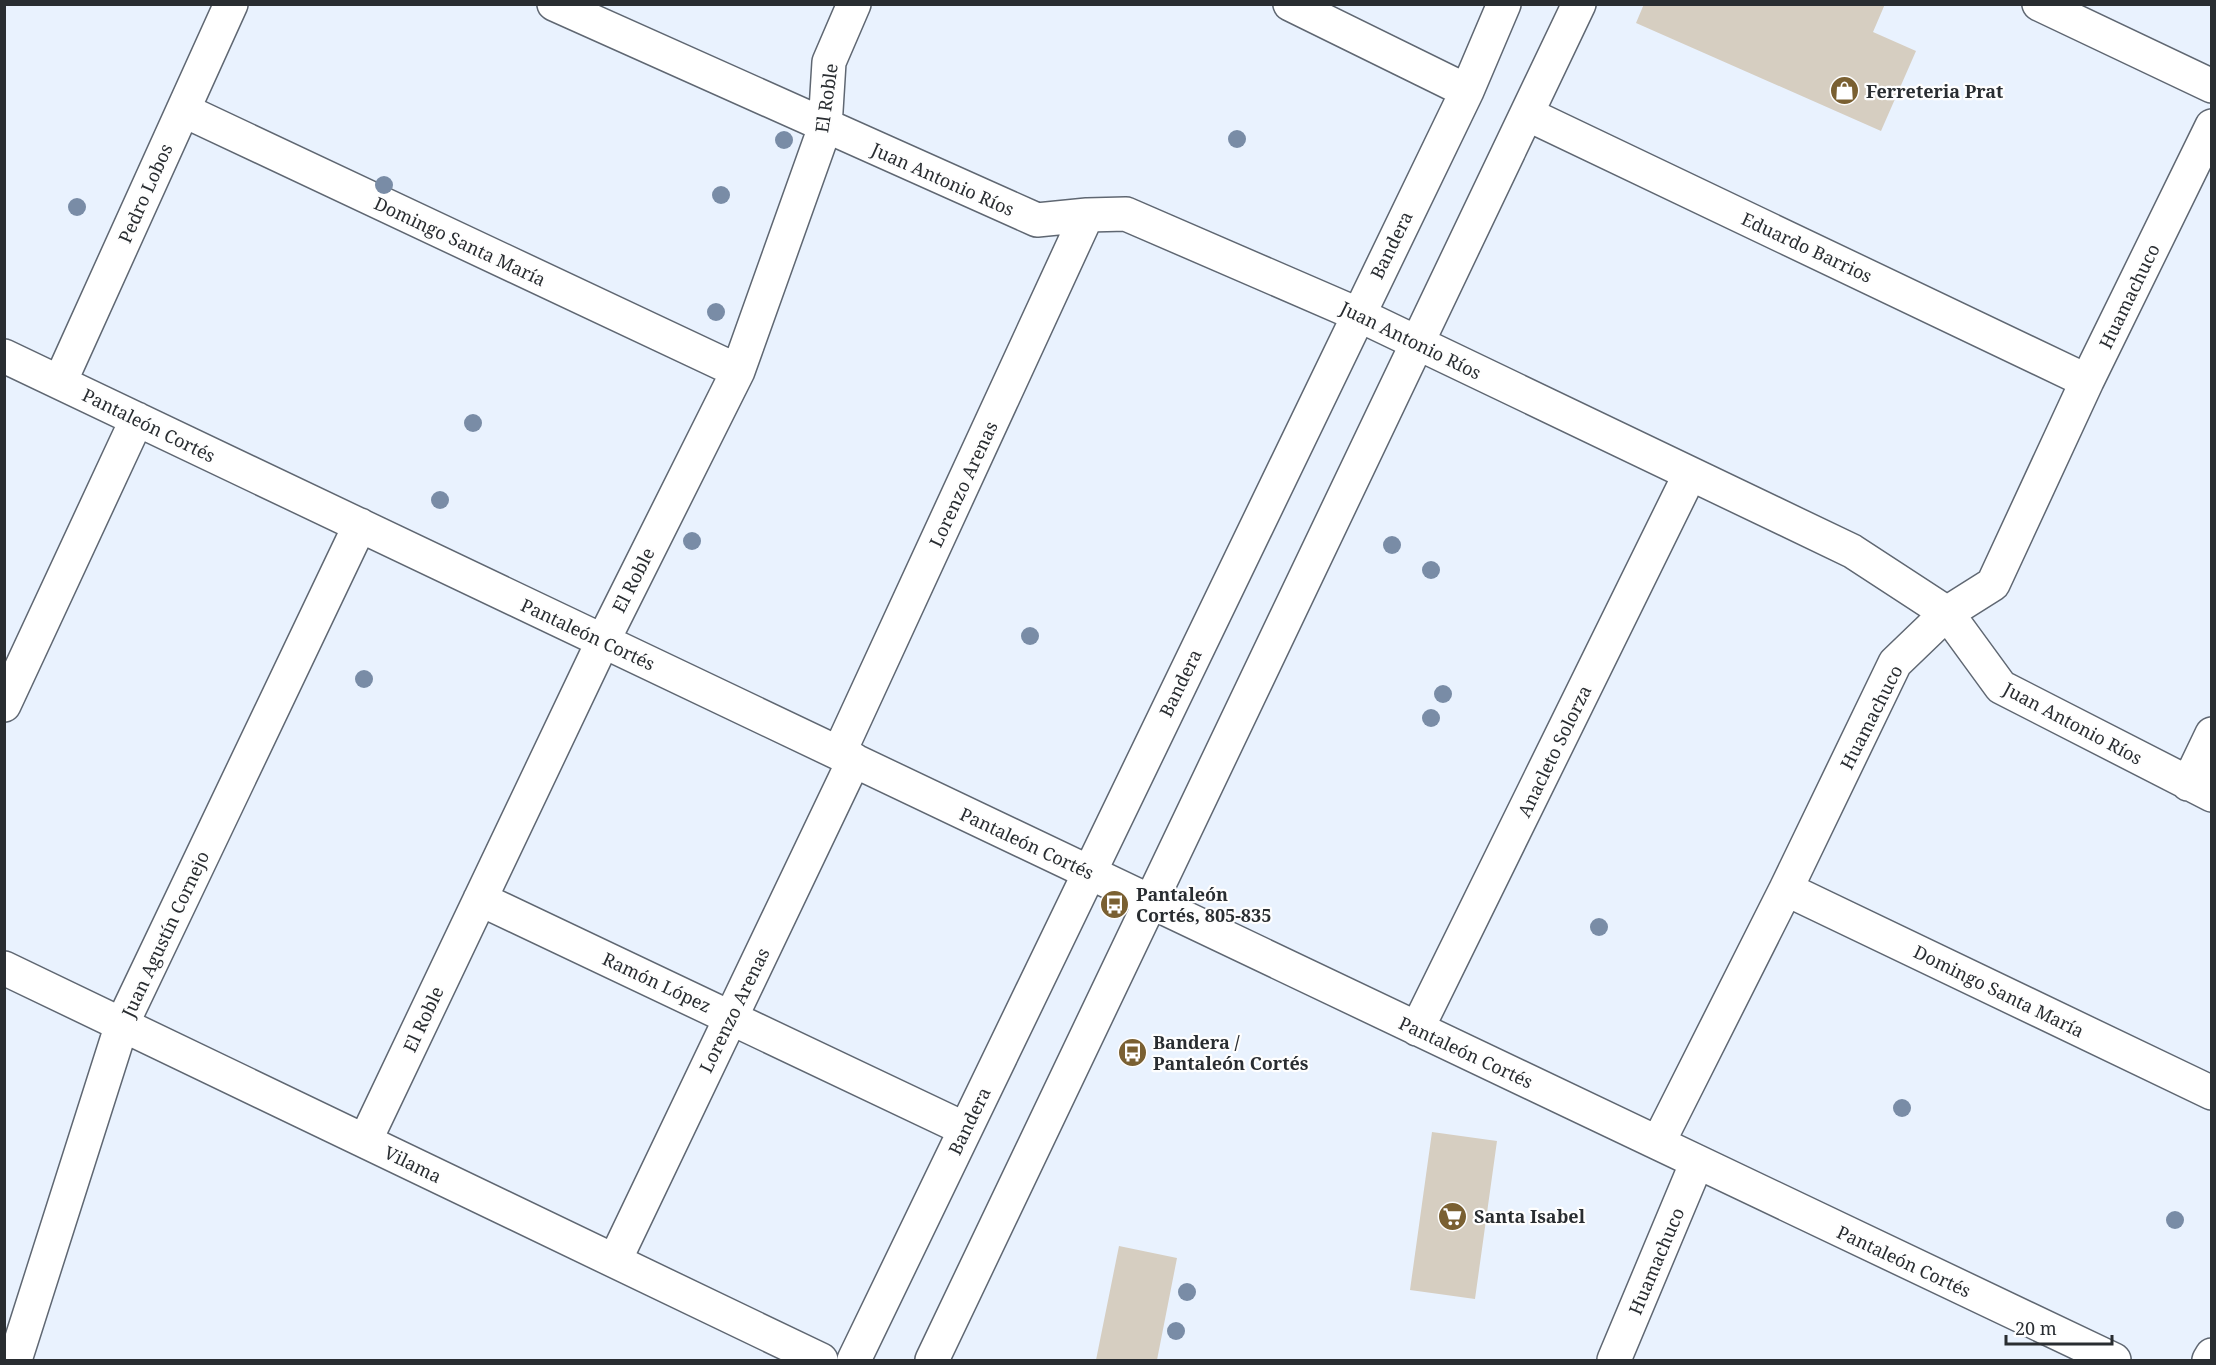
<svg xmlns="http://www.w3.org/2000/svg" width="2216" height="1365" font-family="'Noto Serif',serif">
<rect width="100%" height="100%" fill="#e9f2fe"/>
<!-- building -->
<path fill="#d6cec1" d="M 1644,4 L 1885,4 L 1873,32 L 1916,51 L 1881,131 L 1636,23 Z
M 1432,1132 L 1497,1141 L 1475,1299 L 1410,1290 Z
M 1119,1246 L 1177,1258 L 1157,1360 L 1096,1360 Z"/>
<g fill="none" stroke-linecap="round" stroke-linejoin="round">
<defs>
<path id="minor" d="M 554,4 L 1037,220 L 1087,215 L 1126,214 L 1357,314 L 1852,551 L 1947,613 L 2001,687 L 2212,795
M 1290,4 L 1467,91
M 2039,4 L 2212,86
M 183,110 L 738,371
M 1527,114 L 2087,381
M 4,356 L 2114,1360
M 60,382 L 231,4
M 4,705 L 137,419
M 839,753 L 1087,215
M 2188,784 L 2212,734
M 1786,889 L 2212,1093
M 480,899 L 965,1129
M 4,968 L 821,1360
M 1417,1029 L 1690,474
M 365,1141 L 603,641 L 738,371 L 825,127 L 829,62 L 854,4
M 1658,1143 L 1786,889 L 1895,663 L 1947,613 L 1993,584 L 2087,381 L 2212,126
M 615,1260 L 854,760
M 15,1360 L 122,1024 L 360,525
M 854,1360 L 1467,91 L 1504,4
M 932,1360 L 1579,4
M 1614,1360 L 1697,1162
M 2209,1360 L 2212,1355"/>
</defs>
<!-- minor casing -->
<use href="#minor" stroke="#5f6772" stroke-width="36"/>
<!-- minor -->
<use href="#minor" stroke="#fff" stroke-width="33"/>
</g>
<!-- trees -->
<g fill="#798ca6">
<circle cx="1237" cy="139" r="9"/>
<circle cx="784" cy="140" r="9"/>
<circle cx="384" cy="185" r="9"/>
<circle cx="721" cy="195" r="9"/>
<circle cx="77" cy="207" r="9"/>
<circle cx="716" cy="312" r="9"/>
<circle cx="473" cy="423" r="9"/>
<circle cx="440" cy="500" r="9"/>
<circle cx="692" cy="541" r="9"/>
<circle cx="1392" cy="545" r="9"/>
<circle cx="1431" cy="570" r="9"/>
<circle cx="1030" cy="636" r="9"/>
<circle cx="364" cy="679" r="9"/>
<circle cx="1443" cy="694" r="9"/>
<circle cx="1431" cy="718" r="9"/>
<circle cx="1599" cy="927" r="9"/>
<circle cx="1902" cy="1108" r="9"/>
<circle cx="2175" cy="1220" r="9"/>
<circle cx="1187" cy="1292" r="9"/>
<circle cx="1176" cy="1331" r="9"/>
</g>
<!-- icons -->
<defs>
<symbol id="shop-disc" viewBox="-11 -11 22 22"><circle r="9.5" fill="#7a6032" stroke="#fefefe"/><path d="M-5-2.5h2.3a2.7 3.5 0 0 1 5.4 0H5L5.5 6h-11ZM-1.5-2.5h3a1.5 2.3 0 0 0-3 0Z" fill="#fff"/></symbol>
<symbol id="bus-disc" viewBox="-11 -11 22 22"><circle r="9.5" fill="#7a6032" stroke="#fefefe"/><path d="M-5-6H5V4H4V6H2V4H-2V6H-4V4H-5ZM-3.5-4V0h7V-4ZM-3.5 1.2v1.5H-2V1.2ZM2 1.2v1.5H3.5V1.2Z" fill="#fff"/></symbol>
<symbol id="supermarket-disc" viewBox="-11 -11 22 22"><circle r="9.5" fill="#7a6032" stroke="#fefefe"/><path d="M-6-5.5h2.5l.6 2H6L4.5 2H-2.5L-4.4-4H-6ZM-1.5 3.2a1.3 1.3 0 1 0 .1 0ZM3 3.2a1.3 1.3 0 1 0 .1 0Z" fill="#fff"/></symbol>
</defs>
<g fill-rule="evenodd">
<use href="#shop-disc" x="1828" y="74" width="33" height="33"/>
<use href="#bus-disc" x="1098" y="888" width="33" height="33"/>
<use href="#bus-disc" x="1116" y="1036" width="33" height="33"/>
<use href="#supermarket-disc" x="1436" y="1200" width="33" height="33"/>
</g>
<g text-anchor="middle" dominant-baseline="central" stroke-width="4.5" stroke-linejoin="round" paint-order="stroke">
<!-- poi labels -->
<g font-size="18" font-weight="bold" fill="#292d31" stroke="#fefefe" text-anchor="start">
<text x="1866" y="91">Ferreteria Prat</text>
<text x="1136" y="894">Pantaleón<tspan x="1136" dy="21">Cortés, 805-835</tspan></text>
<text x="1153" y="1042">Bandera /<tspan x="1153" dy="21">Pantaleón Cortés</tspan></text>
<text x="1474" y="1216">Santa Isabel</text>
</g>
<!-- street labels -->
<g font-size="18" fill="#292d31" stroke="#fefefe">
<text transform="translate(826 98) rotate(-82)">El Roble</text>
<text transform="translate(943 179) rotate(24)">Juan Antonio Ríos</text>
<text transform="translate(145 193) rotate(-66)">Pedro Lobos</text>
<text transform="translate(460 241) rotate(25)">Domingo Santa María</text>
<text transform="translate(1391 245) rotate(-64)">Bandera</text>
<text transform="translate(1807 247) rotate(25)">Eduardo Barrios</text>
<text transform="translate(2129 296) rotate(-64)">Huamachuco</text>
<text transform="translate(1411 340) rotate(26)">Juan Antonio Ríos</text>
<text transform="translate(149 425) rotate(26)">Pantaleón Cortés</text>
<text transform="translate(963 484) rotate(-65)">Lorenzo Arenas</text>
<text transform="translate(633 580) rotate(-63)">El Roble</text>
<text transform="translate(588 634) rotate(25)">Pantaleón Cortés</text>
<text transform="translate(1180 683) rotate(-64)">Bandera</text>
<text transform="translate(1871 717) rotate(-63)">Huamachuco</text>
<text transform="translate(2073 723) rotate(28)">Juan Antonio Ríos</text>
<text transform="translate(1554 751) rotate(-64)">Anacleto Solorza</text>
<text transform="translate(1027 843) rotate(25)">Pantaleón Cortés</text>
<text transform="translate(165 934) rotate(-65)">Juan Agustín Cornejo</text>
<text transform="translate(657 982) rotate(25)">Ramón López</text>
<text transform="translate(1999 991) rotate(26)">Domingo Santa María</text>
<text transform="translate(734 1010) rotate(-64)">Lorenzo Arenas</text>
<text transform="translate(423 1019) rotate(-65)">El Roble</text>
<text transform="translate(1466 1052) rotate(25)">Pantaleón Cortés</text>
<text transform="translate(969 1121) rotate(-64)">Bandera</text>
<text transform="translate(413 1164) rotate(26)">Vilama</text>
<text transform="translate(1656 1261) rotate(-67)">Huamachuco</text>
<text transform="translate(1904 1261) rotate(25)">Pantaleón Cortés</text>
</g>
</g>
<!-- border -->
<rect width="2216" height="1365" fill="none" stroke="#292d31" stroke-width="12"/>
<!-- scale -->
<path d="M2006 1335v9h106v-9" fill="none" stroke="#292d31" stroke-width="3"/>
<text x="2015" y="1335" font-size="18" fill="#292d31" stroke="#fefefe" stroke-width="4.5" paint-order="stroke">20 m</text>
</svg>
